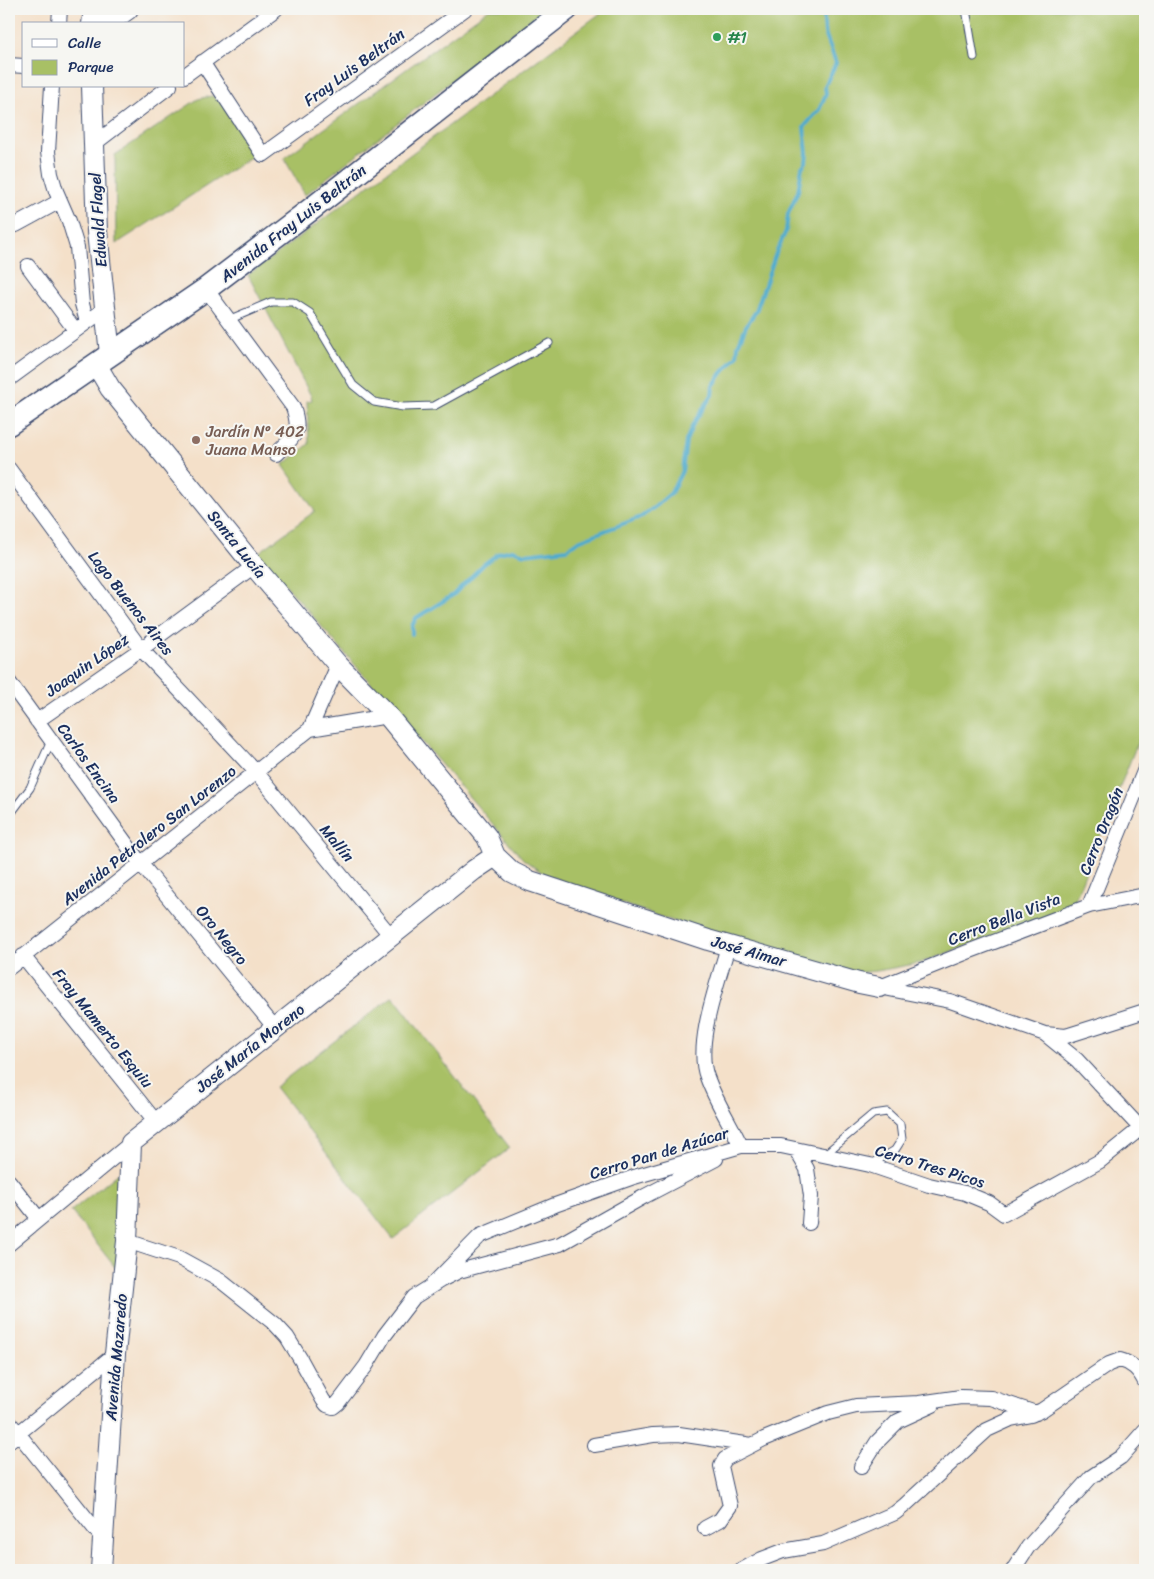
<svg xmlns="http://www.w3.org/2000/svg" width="1154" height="1579" font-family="Sriracha,sans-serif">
<rect width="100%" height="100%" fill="#f6f6f2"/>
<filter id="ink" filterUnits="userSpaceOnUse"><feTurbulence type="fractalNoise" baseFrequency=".02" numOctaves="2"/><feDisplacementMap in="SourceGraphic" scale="10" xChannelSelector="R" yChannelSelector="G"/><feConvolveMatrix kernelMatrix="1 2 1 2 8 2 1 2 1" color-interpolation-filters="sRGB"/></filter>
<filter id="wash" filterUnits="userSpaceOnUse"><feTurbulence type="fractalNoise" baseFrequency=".0096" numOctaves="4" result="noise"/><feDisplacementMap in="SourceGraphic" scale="20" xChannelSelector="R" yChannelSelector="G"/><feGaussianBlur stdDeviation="1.12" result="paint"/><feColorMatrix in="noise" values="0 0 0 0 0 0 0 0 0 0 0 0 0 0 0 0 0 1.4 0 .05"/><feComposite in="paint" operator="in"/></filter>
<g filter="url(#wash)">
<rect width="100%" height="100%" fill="#f4e0c9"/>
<!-- green -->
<path fill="#a8c065" stroke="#627862" d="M 489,9 L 544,9 L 305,195 L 284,158 Z
M 606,9 L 1145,9 L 1145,724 L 1072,907 L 920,963 L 877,971 L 853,973 L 673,921 L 581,890 L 541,872 L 523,859 L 258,553 L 315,511 L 283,465 L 309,444 L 307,401 L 312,400 L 311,396 L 248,275 Z
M 211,96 L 222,98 L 259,152 L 116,244 L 115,155 L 198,99 Z
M 393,996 L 510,1148 L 393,1239 L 275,1087 Z
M 119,1173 L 118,1271 L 71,1211 Z"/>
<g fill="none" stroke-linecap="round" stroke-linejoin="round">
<!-- stream -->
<path stroke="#50abce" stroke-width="4" d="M 412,634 L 412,626 L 416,618 L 453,595 L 484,564 L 499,553 L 512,550 L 525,554 L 567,549 L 578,541 L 641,517 L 656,506 L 671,493 L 682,471 L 686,441 L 693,424 L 712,395 L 713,386 L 722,373 L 737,356 L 738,345 L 746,326 L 756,311 L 776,253 L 786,231 L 788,214 L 798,191 L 802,167 L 806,162 L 807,153 L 804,127 L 819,110 L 826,94 L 825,86 L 836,63 L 825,33 L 823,9"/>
</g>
</g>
<g filter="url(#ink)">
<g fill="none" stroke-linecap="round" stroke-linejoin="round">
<defs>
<path id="lane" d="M 966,9 L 974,57
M 228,320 L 271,302 L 293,302 L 310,313 L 353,385 L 374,402 L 403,407 L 434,406 L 549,343
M 9,816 L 30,788 L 51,741
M 825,1154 L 873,1114 L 887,1112 L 900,1124 L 902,1139 L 895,1150 L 870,1165"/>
<path id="street" d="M 59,24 L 60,9
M 202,62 L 263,155 L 465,9
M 9,65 L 24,66
M 184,76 L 276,9
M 52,86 L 48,152 L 51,174 L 56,191 L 69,221 L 77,247 L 82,304 L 87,322
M 94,144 L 170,86
M 9,226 L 16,225 L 60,201
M 28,266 L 75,330
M 206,289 L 293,407 C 302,434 294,436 276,454
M 9,379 L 105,309
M 9,469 L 141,649 L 257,773 L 391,936
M 9,682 L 141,864 L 275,1028
M 37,721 L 141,649 L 254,566
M 310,729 L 338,665
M 1089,906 L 1145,769
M 728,946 C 719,980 694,1044 707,1077 C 715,1100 730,1123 741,1146
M 23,956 L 156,1122
M 9,968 L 310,729 L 388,716
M 879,987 L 950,1001 L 1045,1034 L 1077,1060 L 1145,1133
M 880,987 L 970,951 L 1089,906 L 1145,895
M 1045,1034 L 1066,1036 L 1145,1011
M 796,1150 L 807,1169 L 811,1196 L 809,1223
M 9,1181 L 39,1219
M 127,1241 L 179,1258 L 221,1281 L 275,1324 L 287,1337 L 301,1360 L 323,1400 L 327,1405 L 333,1407 L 338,1403 L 366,1366 L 384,1336 L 414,1297 L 441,1280 L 459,1271 L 560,1244 L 645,1196 L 716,1159
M 9,1244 L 131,1143
M 430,1287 L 480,1236 L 555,1205 L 634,1177 L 741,1146 L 781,1146 L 870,1165 L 929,1185 L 965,1193 L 989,1203 L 1004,1214 L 1100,1161 L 1141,1128
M 9,1422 L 103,1539
M 9,1441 L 115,1354
M 594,1445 L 653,1435 L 679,1434 L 752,1445
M 861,1467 L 877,1442 L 898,1421 L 933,1405
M 705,1528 L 720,1520 L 730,1506 L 721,1466 L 725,1459 L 764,1439 L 828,1413 L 856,1406 L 919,1403 L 961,1397 L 991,1398 L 1036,1413
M 742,1570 L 762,1559 L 783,1551 L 823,1544 L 895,1513 L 905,1505 L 987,1430 L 1011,1419 L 1031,1415 L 1042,1410 L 1109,1364 L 1120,1360 C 1132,1363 1139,1370 1145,1382
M 1013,1570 L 1028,1547 L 1091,1477 L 1121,1457 L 1145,1430"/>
<path id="secondary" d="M 92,24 L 94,9
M 107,24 L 128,9
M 92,86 L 97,232 L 110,354
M 96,364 L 110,388 L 254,566 L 338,665 L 388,716 L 487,837 L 495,856 L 512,872 L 530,881 L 708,940 L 859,983 L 879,987
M 101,1570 L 115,1354 L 127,1241 L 131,1143 L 474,870 L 495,856"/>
<path id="primary" d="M 9,424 L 206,289 L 314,207 L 567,9"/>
</defs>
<!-- lane casing -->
<use href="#lane" stroke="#3c4a6e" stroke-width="9"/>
<!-- street casing -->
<use href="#street" stroke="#3c4a6e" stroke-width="16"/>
<!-- secondary casing -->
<use href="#secondary" stroke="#3c4a6e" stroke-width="22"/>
<!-- primary casing -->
<use href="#primary" stroke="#3c4a6e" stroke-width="25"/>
<!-- lane -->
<use href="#lane" stroke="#fff" stroke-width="7"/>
<!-- street -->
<use href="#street" stroke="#fff" stroke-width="14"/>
<!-- secondary -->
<use href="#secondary" stroke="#fff" stroke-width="20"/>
<!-- primary -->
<use href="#primary" stroke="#fff" stroke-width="22"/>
</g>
</g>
<!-- markers -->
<circle fill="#2e9e5b" stroke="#f6f6f2" stroke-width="2" cx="717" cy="37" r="5"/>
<circle fill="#8d6e63" stroke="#f6f6f2" stroke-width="2" cx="196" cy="440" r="5"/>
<g text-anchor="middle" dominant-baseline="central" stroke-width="4" stroke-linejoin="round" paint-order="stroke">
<!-- leisure labels -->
<g font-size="16" fill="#27864d" stroke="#f6f6f2" text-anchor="start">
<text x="727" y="37">#1</text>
</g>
<!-- street labels -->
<g font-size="16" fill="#1b2f5e" stroke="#f6f6f2">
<text transform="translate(354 67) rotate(-36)">Fray Luis Beltrán</text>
<text transform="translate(98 220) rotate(-94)">Edwald Flagel</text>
<text transform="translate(293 223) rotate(-38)">Avenida Fray Luis Beltrán</text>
<text transform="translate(237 544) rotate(51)">Santa Lucía</text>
<text transform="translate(131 603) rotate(52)">Lago Buenos Aires</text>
<text transform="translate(87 665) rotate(-35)">Joaquin López</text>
<text transform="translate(89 763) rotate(54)">Carlos Encina</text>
<text transform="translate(1101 831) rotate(-68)">Cerro Dragón</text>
<text transform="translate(149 835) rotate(-38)">Avenida Petrolero San Lorenzo</text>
<text transform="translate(337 843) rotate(51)">Mallín</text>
<text transform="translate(1004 919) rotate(-21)">Cerro Bella Vista</text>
<text transform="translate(222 935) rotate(51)">Oro Negro</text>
<text transform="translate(749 951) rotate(16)">José Aimar</text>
<text transform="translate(103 1028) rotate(51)">Fray Mamerto Esquiu</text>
<text transform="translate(250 1048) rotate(-38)">José María Moreno</text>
<text transform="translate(659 1153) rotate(-17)">Cerro Pan de Azúcar</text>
<text transform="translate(930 1166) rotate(17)">Cerro Tres Picos</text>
<text transform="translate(116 1357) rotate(-85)">Avenida Mazaredo</text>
</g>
<!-- education labels -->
<g font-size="16" fill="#785e54" stroke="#f6f6f2" text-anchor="start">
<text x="206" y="431">Jardín Nº 402<tspan x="206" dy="18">Juana Manso</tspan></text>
</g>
</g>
<!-- margin -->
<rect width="1154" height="1579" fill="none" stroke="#f6f6f2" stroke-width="30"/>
<!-- legend -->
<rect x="22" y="22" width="162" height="65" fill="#f6f6f2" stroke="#9ea6b7"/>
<rect x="32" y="39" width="25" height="8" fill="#ffffff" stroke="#9ea6b7"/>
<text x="68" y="48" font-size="15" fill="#1b2f5e">Calle</text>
<rect x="32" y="60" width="25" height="15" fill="#a8c065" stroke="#9ea6b7"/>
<text x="68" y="72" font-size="15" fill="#1b2f5e">Parque</text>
</svg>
